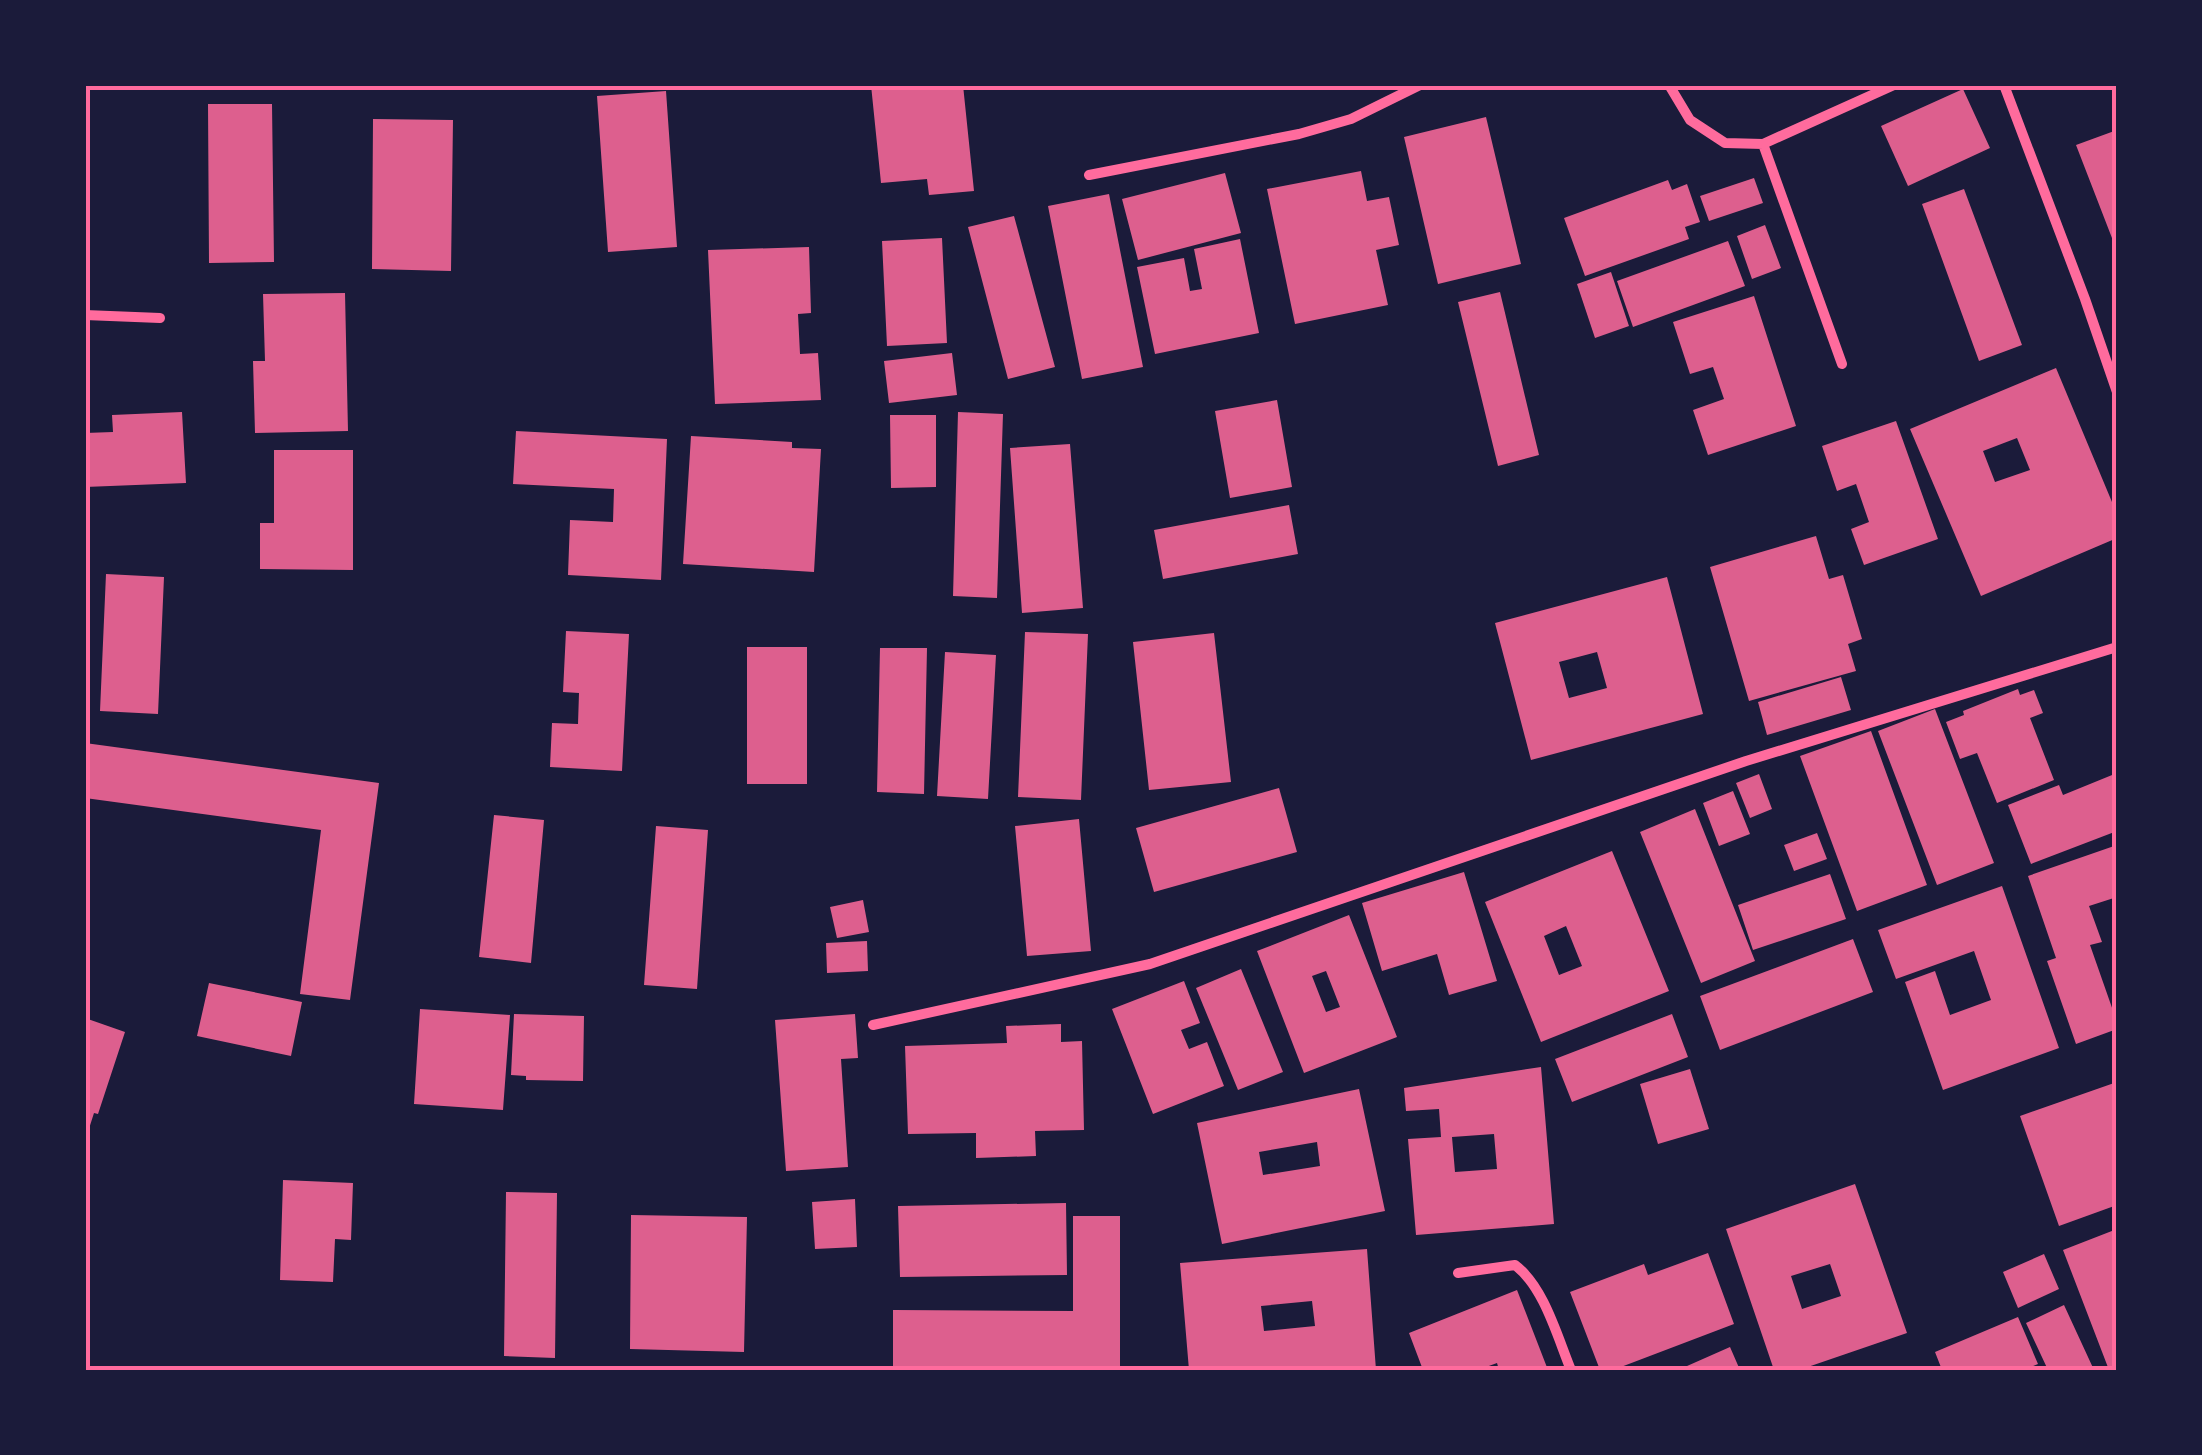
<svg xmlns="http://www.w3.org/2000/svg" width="2202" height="1455" font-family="'Titillium Web',sans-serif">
<rect width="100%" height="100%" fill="#1b1b3a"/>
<!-- building -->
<path fill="#dd5f8e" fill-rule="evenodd" d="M 871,85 L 963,85 L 974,191 L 929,195 L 927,179 L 881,183 Z
M 1963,89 L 1990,148 L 1908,186 L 1881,126 Z
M 666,91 L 677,247 L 608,252 L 597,96 Z
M 208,104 L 272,104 L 274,262 L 209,263 Z
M 1486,117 L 1521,264 L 1438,284 L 1404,137 Z
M 373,119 L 453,120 L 451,271 L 372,269 Z
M 2117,130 L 2117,251 L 2076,145 Z
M 1361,171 L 1367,201 L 1389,197 L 1399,245 L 1376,250 L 1388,305 L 1295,324 L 1267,189 Z
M 1225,173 L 1241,233 L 1138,260 L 1122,199 Z
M 1754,178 L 1763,203 L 1709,221 L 1700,196 Z
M 1668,180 L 1672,190 L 1687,184 L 1700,222 L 1685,227 L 1689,239 L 1585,276 L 1564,218 Z
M 1964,189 L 2022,345 L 1979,361 L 1922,204 Z
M 1109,194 L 1143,367 L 1082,379 L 1048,206 Z
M 1014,216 L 1055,367 L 1008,379 L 968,227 Z
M 1765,225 L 1781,268 L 1752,279 L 1737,236 Z
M 942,238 L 947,343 L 887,346 L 882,241 Z
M 1240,239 L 1259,333 L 1155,354 L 1137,267 L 1184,258 L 1190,291 L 1202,289 L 1194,249 Z
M 1728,241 L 1745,286 L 1633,327 L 1617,281 Z
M 809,247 L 811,313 L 798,314 L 800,354 L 818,353 L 821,400 L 715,404 L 708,250 Z
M 1611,272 L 1629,326 L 1595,338 L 1577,284 Z
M 1500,292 L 1539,455 L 1498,466 L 1458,302 Z
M 345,293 L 348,431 L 255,433 L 253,361 L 265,361 L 263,294 Z
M 1754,296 L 1796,426 L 1708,455 L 1693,410 L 1724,399 L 1713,367 L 1690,374 L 1673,322 Z
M 952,353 L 957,395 L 889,403 L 884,361 Z
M 2056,368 L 2117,514 L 2117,538 L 1981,596 L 1910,429 ZM 2017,438 L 2030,470 L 1995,482 L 1983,451 Z
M 1277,400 L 1292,487 L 1230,498 L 1215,411 Z
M 182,412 L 186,483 L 85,487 L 85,433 L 113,432 L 112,415 Z
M 958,412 L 1003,414 L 997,598 L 953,596 Z
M 890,415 L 936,415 L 936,487 L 891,488 Z
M 1896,421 L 1938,539 L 1864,565 L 1851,529 L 1869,522 L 1856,484 L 1837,491 L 1822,446 Z
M 516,431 L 667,439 L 661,580 L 568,575 L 570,520 L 613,522 L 614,489 L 513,484 Z
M 691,436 L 792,442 L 792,448 L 821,449 L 814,572 L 683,564 Z
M 1070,444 L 1083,608 L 1022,613 L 1010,448 Z
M 274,450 L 353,450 L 353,570 L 260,569 L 260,523 L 274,523 Z
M 1289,505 L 1298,554 L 1163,579 L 1154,530 Z
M 1816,536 L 1829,579 L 1843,575 L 1862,639 L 1848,644 L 1856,671 L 1749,701 L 1710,567 Z
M 106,574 L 164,577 L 158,714 L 100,711 Z
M 1667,577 L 1703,714 L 1531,760 L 1495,623 ZM 1597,652 L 1607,688 L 1569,698 L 1559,662 Z
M 566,631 L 629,634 L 622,771 L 550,767 L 552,723 L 578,724 L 579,693 L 563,692 Z
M 1025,632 L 1088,634 L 1081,800 L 1018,797 Z
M 1214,633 L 1231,782 L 1149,790 L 1133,642 Z
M 747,647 L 807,647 L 807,784 L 747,784 Z
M 880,648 L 927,648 L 924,794 L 877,792 Z
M 945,652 L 996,655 L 988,799 L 937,796 Z
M 1841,677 L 1851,710 L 1767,735 L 1758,702 Z
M 2018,689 L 2020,695 L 2034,690 L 2043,713 L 2030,718 L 2054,780 L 1997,803 L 1977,753 L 1960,759 L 1946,722 L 1964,715 L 1963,711 Z
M 1935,709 L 1994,863 L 1937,885 L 1878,731 Z
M 1871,731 L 1927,885 L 1857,911 L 1800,756 Z
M 85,743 L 379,783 L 350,1000 L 300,994 L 321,830 L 85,798 Z
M 2117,773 L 2117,831 L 2031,864 L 2008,805 L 2059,785 L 2063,795 Z
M 1759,774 L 1772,809 L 1750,818 L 1736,783 Z
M 1279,788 L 1297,852 L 1154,892 L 1136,828 Z
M 1733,791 L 1750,834 L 1719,846 L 1703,803 Z
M 1695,809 L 1755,961 L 1701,983 L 1640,832 Z
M 494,815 L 544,820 L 531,963 L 479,957 Z
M 1079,819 L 1091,951 L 1027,956 L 1015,826 Z
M 656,826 L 708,830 L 697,989 L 644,985 Z
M 1817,833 L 1827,859 L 1794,871 L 1784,845 Z
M 2117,845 L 2117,897 L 2089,906 L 2102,942 L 2090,945 L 2117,1022 L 2117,1029 L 2076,1044 L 2047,961 L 2056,958 L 2028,876 Z
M 1612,851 L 1669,991 L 1541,1042 L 1485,902 ZM 1566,926 L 1582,966 L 1559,975 L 1544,936 Z
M 1464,872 L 1497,981 L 1449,995 L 1437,954 L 1382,971 L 1362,903 Z
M 1830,874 L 1846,919 L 1753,950 L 1738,905 Z
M 2002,886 L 2059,1048 L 1943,1090 L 1905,982 L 1935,971 L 1950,1015 L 1991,1000 L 1974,951 L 1896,979 L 1878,930 Z
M 863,900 L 869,932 L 837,938 L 830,907 Z
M 1349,915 L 1397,1037 L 1304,1073 L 1257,951 ZM 1326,971 L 1340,1007 L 1326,1012 L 1312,976 Z
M 1853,939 L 1873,992 L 1720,1050 L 1700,996 Z
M 867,941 L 868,971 L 827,973 L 826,943 Z
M 1241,969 L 1283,1072 L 1238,1090 L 1196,988 Z
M 1184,981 L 1200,1023 L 1181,1030 L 1189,1049 L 1207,1042 L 1224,1086 L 1153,1114 L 1112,1009 Z
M 209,983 L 302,1002 L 291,1056 L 197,1036 Z
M 420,1009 L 510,1015 L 503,1110 L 414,1104 Z
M 514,1014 L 584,1016 L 583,1081 L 526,1080 L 526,1076 L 511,1075 Z
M 855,1014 L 858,1058 L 841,1059 L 848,1167 L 786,1171 L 775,1020 Z
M 1672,1014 L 1688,1057 L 1572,1102 L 1555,1059 Z
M 85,1018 L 125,1032 L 98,1114 L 94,1113 L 86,1138 Z
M 1061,1024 L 1061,1042 L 1082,1041 L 1084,1130 L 1035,1131 L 1036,1156 L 976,1158 L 976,1133 L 908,1134 L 905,1046 L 1007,1043 L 1006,1026 Z
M 1541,1067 L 1554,1224 L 1416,1235 L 1408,1139 L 1441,1137 L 1439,1109 L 1406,1111 L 1404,1088 ZM 1494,1134 L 1497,1169 L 1455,1172 L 1452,1137 Z
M 1690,1069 L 1709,1129 L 1658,1144 L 1640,1084 Z
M 2117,1082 L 2117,1205 L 2059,1226 L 2020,1116 Z
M 1359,1089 L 1385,1211 L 1222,1244 L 1197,1123 ZM 1317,1142 L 1320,1166 L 1263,1175 L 1259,1152 Z
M 283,1180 L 353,1183 L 351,1240 L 335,1239 L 333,1282 L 280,1280 Z
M 1855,1184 L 1907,1333 L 1799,1370 L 1774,1370 L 1726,1229 ZM 1830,1264 L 1841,1296 L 1802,1309 L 1791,1276 Z
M 506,1192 L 557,1193 L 555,1358 L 504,1356 Z
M 855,1199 L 857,1247 L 815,1249 L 812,1202 Z
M 1066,1203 L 1067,1275 L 900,1277 L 898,1206 Z
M 631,1215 L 747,1217 L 744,1352 L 630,1349 Z
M 1073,1216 L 1120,1216 L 1120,1369 L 893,1368 L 893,1310 L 1073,1311 Z
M 2117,1229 L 2117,1370 L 2109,1370 L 2063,1250 Z
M 1367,1249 L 1376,1370 L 1189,1370 L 1180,1263 ZM 1312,1301 L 1315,1326 L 1264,1331 L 1261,1306 Z
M 1708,1253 L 1734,1324 L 1613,1370 L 1600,1370 L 1570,1292 L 1644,1264 L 1648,1275 Z
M 2044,1254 L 2059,1289 L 2018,1308 L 2003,1272 Z
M 1517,1290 L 1548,1370 L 1499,1370 L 1497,1363 L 1478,1370 L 1423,1370 L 1409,1333 Z
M 2064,1305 L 2094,1370 L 2048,1370 L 2026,1323 Z
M 2018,1317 L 2038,1364 L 2023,1370 L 1942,1370 L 1935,1352 Z
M 1730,1347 L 1740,1370 L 1678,1370 Z"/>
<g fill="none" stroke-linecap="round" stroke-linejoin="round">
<!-- minor -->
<path stroke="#ff6b9d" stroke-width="10" d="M 1669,85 L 1690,120 L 1725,143 L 1763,144 L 1894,85
M 2004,85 L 2085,299 L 2117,392
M 1763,144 L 1842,364
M 1089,175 L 1299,134 L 1351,119 L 1420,85
M 85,315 L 160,318
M 873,1025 L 1150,964 L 1746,761 L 2117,647
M 1458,1273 L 1515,1265 C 1544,1287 1557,1336 1571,1370"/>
</g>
<!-- border -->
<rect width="2202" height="1455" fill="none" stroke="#1b1b3a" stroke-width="175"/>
<rect x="88" y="88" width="2026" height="1280" fill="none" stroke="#ff6b9d" stroke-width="4"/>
</svg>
